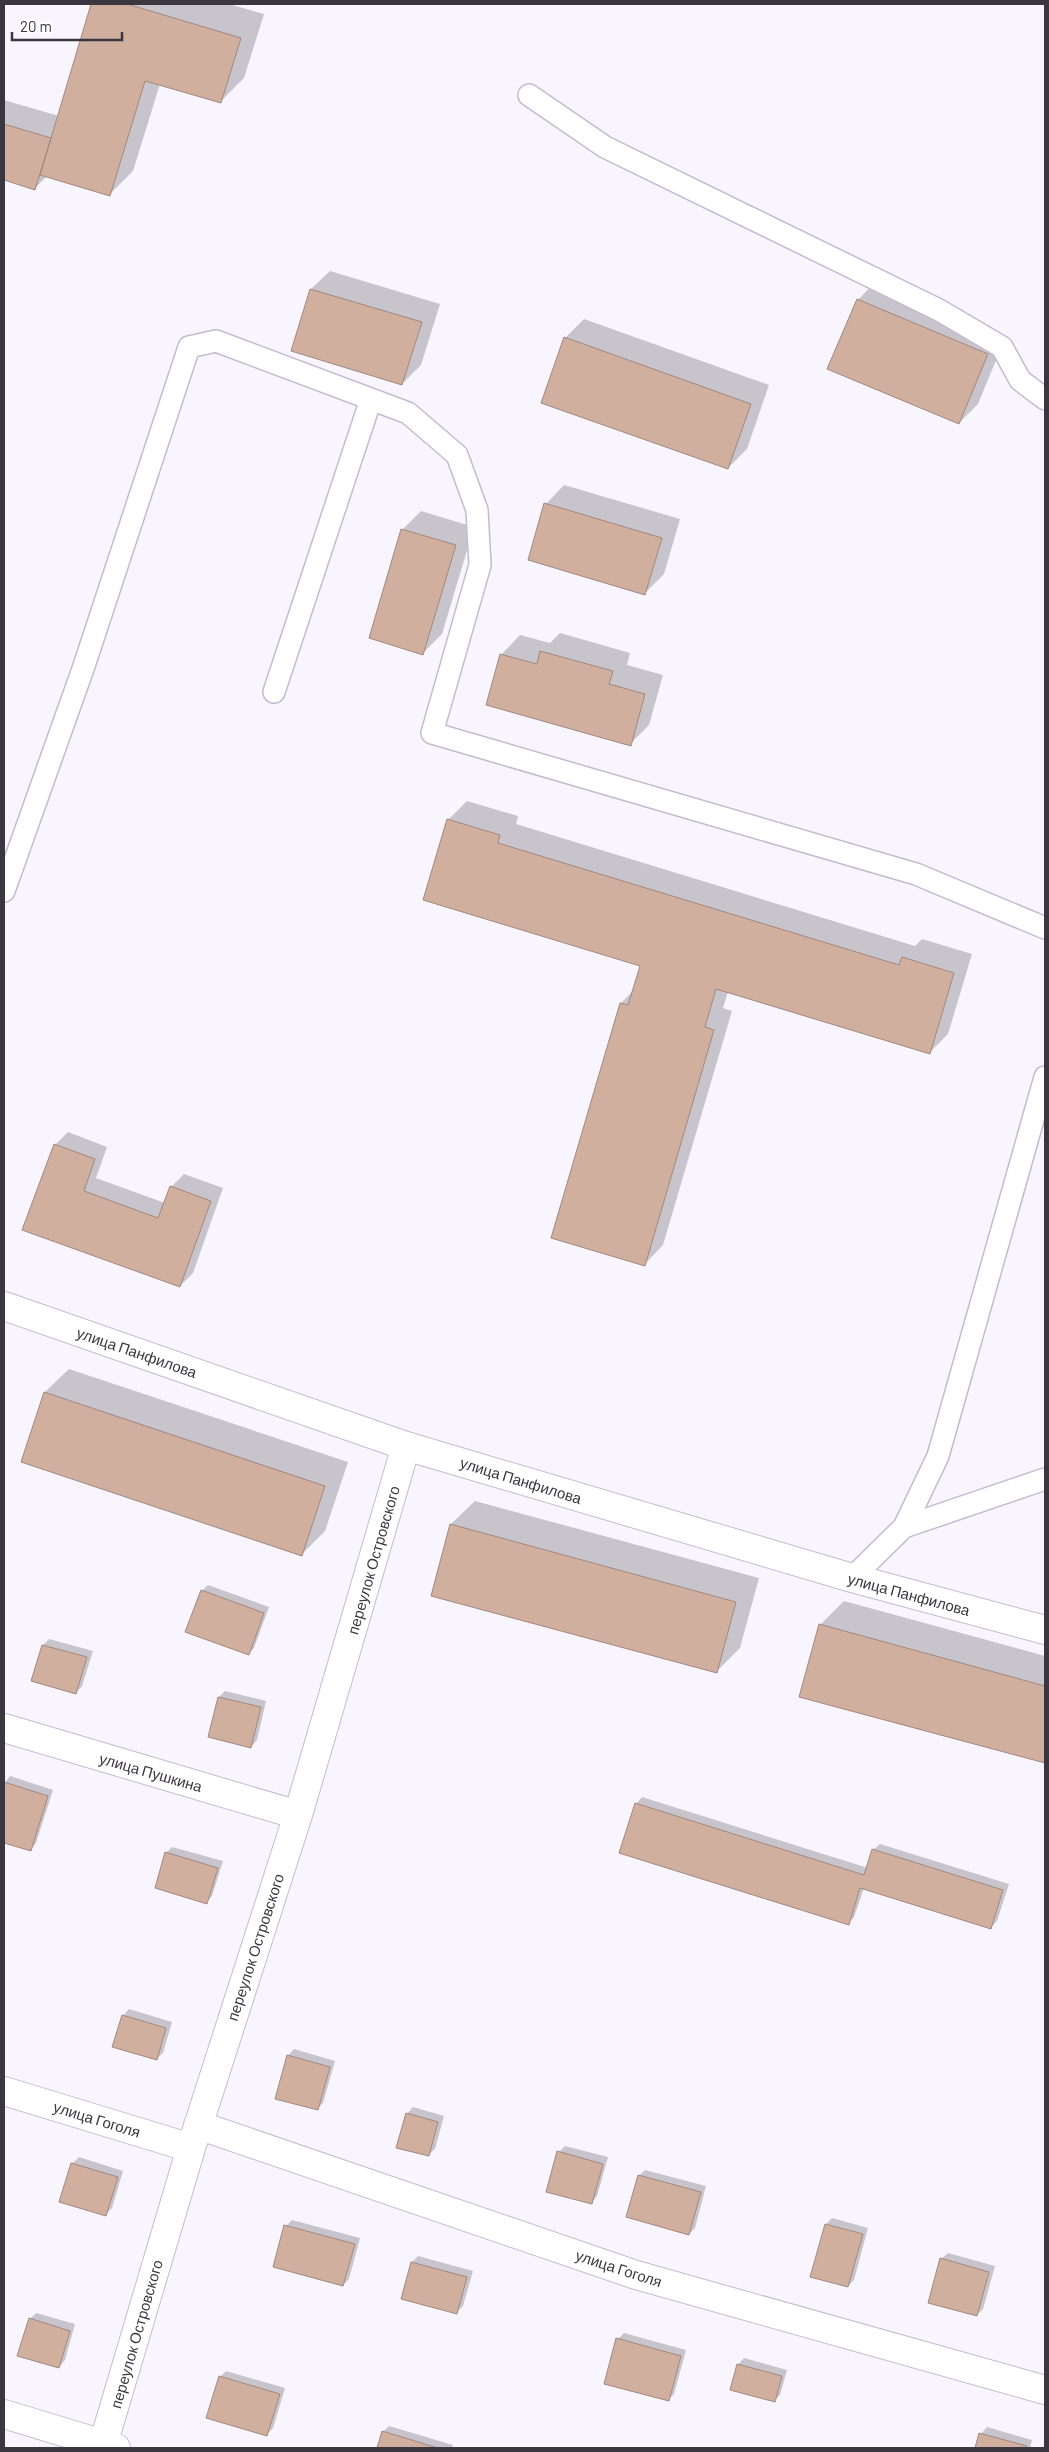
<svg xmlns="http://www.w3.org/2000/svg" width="1049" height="2452" font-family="Barlow,sans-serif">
<rect width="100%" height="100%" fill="#f9f5ff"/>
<!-- shadow -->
<path fill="#0003" d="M 93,4 L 229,4 L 264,14 L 244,78 L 220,102 L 160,84 L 133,171 L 109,195 L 47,176 L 35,188 L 4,179 L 4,100 L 59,116 Z
M 330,271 L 440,304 L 421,365 L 402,384 L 293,350 L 311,289 Z
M 876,281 L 1006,336 L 978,404 L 959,423 L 858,300 Z
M 584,319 L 769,385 L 747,449 L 728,468 L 565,338 Z
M 564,485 L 680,519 L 664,574 L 645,593 L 546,504 Z
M 421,511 L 474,527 L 442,634 L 423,653 L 402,530 Z
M 560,633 L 630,653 L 627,665 L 663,675 L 649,725 L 630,744 L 487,704 L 502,654 L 520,635 L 550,643 Z
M 467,801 L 518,816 L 516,824 L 915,946 L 922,939 L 972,954 L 948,1034 L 929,1053 L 728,992 L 723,1008 L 732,1011 L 663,1245 L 645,1264 L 553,1237 L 621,1003 L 633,991 L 641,965 L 448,820 Z
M 68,1132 L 107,1147 L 96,1178 L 165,1203 L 171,1187 L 184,1174 L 223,1188 L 193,1273 L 180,1286 L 24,1229 L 55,1145 Z
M 69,1369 L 348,1462 L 325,1531 L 301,1555 L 22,1461 L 45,1392 Z
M 475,1501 L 759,1578 L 740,1648 L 716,1672 L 451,1524 Z
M 208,1585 L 269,1607 L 254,1648 L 248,1654 L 202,1591 Z
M 844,1601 L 1045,1656 L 1045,1762 L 801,1696 L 820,1625 Z
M 49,1639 L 93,1651 L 82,1686 L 76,1693 L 33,1680 L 43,1645 Z
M 225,1691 L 266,1701 L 257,1740 L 251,1747 L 219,1697 Z
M 10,1776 L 53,1790 L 36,1843 L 30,1850 L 4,1842 L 4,1784 Z
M 642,1797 L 868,1868 L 873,1850 L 880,1844 L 1009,1884 L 997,1921 L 991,1927 L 864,1888 L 854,1917 L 848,1923 L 636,1804 Z
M 172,1847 L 223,1861 L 212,1896 L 206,1902 L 166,1853 Z
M 129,2009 L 172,2022 L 163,2053 L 156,2059 L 123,2016 Z
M 294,2049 L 335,2061 L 323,2103 L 317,2109 L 288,2056 Z
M 413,2107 L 444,2116 L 435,2149 L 428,2155 L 407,2114 Z
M 565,2146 L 608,2157 L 597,2196 L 591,2203 L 559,2152 Z
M 79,2157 L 123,2171 L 112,2208 L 105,2215 L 72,2164 Z
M 645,2170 L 706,2186 L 695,2228 L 689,2234 L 639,2176 Z
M 832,2218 L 868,2228 L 854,2280 L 848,2286 L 826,2224 Z
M 292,2220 L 360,2238 L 349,2279 L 343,2285 L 286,2226 Z
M 948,2253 L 995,2266 L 983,2309 L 977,2315 L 941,2259 Z
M 418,2256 L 473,2271 L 463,2306 L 457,2312 L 412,2262 Z
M 36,2313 L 75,2324 L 65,2360 L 59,2367 L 30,2319 Z
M 624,2333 L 686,2350 L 674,2394 L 668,2400 L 618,2339 Z
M 744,2358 L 787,2370 L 780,2395 L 774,2401 L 738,2365 Z
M 226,2371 L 285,2388 L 273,2428 L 267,2434 L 220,2377 Z
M 389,2426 L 453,2445 L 452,2448 L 378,2448 L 383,2432 Z
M 987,2427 L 1032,2440 L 1030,2448 L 977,2448 L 981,2434 Z"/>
<!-- building -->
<path fill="#d1af9f" stroke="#a1887d" d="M 91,4 L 127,4 L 241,38 L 221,103 L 145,81 L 110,196 L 40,175 Z
M 4,124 L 51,138 L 35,190 L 4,180 Z
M 310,289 L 422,322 L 402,385 L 291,351 Z
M 857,299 L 988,354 L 959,424 L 827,369 Z
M 564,337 L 751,404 L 728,469 L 541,403 Z
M 544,503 L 662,538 L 645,595 L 528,560 Z
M 401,529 L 456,545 L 423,655 L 369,638 Z
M 540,651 L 613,671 L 609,684 L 645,694 L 631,746 L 486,705 L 500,654 L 537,664 Z
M 447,819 L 500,835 L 498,843 L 899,965 L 902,957 L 954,973 L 930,1054 L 716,989 L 705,1027 L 714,1030 L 645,1266 L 551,1238 L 620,1003 L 628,1005 L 640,966 L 423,900 Z
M 54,1144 L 95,1159 L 84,1191 L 158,1218 L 170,1186 L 211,1201 L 180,1287 L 22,1230 Z
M 44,1392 L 325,1486 L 302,1556 L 21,1462 Z
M 450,1524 L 736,1602 L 717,1673 L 431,1596 Z
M 201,1590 L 264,1613 L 249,1655 L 185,1632 Z
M 819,1624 L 1045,1686 L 1045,1763 L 799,1697 Z
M 42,1645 L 87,1657 L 76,1694 L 31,1681 Z
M 218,1697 L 261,1707 L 251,1748 L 208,1737 Z
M 4,1782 L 48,1796 L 31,1851 L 4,1843 Z
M 635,1803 L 864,1875 L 872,1849 L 1003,1890 L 991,1929 L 860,1888 L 849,1925 L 619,1853 Z
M 165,1852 L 218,1868 L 207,1904 L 155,1888 Z
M 122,2015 L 166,2028 L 157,2060 L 112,2047 Z
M 287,2055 L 330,2067 L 318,2110 L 275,2099 Z
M 406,2113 L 438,2122 L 429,2156 L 396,2148 Z
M 557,2151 L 603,2164 L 592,2204 L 546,2192 Z
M 71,2163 L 118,2177 L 106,2216 L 59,2202 Z
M 638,2175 L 701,2192 L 689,2235 L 626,2217 Z
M 825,2224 L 863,2234 L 848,2287 L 810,2277 Z
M 284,2225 L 355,2244 L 343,2286 L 273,2267 Z
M 940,2258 L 989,2272 L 977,2316 L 928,2303 Z
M 411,2262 L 467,2277 L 457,2314 L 401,2299 Z
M 29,2318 L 70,2331 L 59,2368 L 17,2356 Z
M 616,2338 L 681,2356 L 669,2401 L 604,2384 Z
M 737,2364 L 782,2376 L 775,2402 L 730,2390 Z
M 219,2376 L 280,2394 L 267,2436 L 206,2418 Z
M 382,2431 L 438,2448 L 377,2448 Z
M 979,2433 L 1027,2446 L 1026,2448 L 975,2448 Z"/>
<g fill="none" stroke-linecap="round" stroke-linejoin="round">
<defs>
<path id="service" d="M 529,95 L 605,147 L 939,310 L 1002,347 L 1020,380 L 1045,399
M 274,692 L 371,399
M 4,891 L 84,666 L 189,347 L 216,341 L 408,413 L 457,455 L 477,510 L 480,565 L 432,733 L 916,874 L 1045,928
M 904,1527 L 938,1456 L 1045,1077
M 852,1578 L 904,1527 L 1045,1479"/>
<path id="minor" d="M 4,1306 L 406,1446 L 852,1578 L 1045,1630
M 4,1728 L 298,1815
M 4,2091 L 191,2148
M 198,2125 L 636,2275 L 1045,2390
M 4,2414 L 116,2448
M 102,2448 L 191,2148 L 298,1815 L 406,1446"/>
</defs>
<!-- service casing -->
<use href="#service" stroke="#c4bad2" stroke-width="24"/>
<!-- minor casing -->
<use href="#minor" stroke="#c4bad2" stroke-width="30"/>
<!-- service -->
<use href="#service" stroke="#fff" stroke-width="21"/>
<!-- minor -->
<use href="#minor" stroke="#fff" stroke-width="28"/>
</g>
<g text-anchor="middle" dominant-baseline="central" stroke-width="4" stroke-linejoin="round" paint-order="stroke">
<!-- street labels -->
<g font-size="15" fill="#3b3740" stroke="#fff">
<text transform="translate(137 1352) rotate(19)">улица Панфилова</text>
<text transform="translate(521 1480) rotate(17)">улица Панфилова</text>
<text transform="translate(373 1560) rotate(-74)">переулок Островского</text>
<text transform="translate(909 1594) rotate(15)">улица Панфилова</text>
<text transform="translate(151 1772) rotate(16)">улица Пушкина</text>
<text transform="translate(255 1947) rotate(-72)">переулок Островского</text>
<text transform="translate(97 2119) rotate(17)">улица Гоголя</text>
<text transform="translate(619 2268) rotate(18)">улица Гоголя</text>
<text transform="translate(136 2334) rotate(-74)">переулок Островского</text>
</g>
</g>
<!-- border -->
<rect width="1049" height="2452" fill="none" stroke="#3b3740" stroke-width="10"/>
<!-- scale -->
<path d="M12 32v8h110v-8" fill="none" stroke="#3b3740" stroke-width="2.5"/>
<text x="20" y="32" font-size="15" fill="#3b3740" stroke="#ffffff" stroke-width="4" paint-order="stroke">20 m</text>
</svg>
